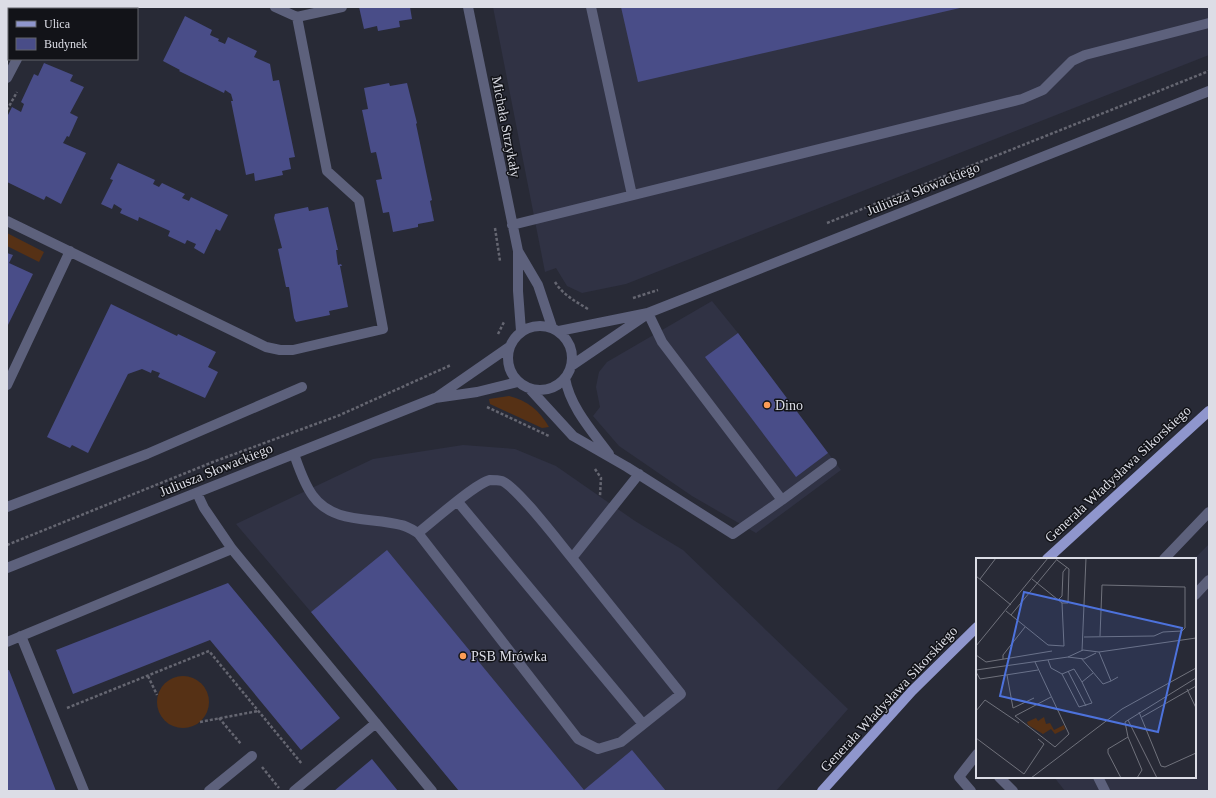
<svg xmlns="http://www.w3.org/2000/svg" width="1216" height="798" font-family="Georgia,serif">
<rect width="100%" height="100%" fill="#282a36"/>
<!-- built -->
<path fill="#303244" d="M 493,7 L 1209,7 L 1209,55 L 626,284 L 582,293 L 567,286 L 556,268 L 545,272 Z
M 712,301 L 738,333 L 841,470 L 756,533 L 692,496 L 619,446 L 593,416 L 600,407 L 596,387 L 599,372 L 607,362 Z
M 463,445 L 515,449 L 556,466 L 635,521 L 683,550 L 848,709 L 776,791 L 459,791 L 311,612 L 236,524 L 373,459 Z
M 1209,544 L 1209,791 L 1065,791 L 1054,777 L 1195,777 L 1194,559 Z"/>
<!-- green -->
<path fill="#563115" d="M 7,233 L 44,252 L 39,262 L 7,246 Z
M 509,396 C 528,401 539,410 549,427 L 542,428 L 490,404 L 489,399 Z
M157 702a26 26 0 1 1 52 0a26 26 0 1 1-52 0Z"/>
<!-- building -->
<path fill="#494d88" d="M 71,7 L 137,7 L 136,9 L 70,9 Z
M 359,7 L 410,7 L 412,19 L 399,21 L 400,27 L 378,31 L 377,26 L 364,29 Z
M 621,7 L 960,7 L 960,8 L 638,82 Z
M 185,16 L 212,30 L 210,35 L 219,39 L 218,41 L 225,44 L 228,37 L 257,51 L 254,57 L 270,64 L 273,81 L 279,80 L 295,157 L 289,158 L 291,169 L 282,171 L 283,175 L 255,181 L 254,173 L 246,175 L 231,101 L 233,101 L 231,94 L 225,90 L 224,93 L 179,71 L 180,70 L 163,61 Z
M 44,63 L 73,75 L 70,81 L 84,87 L 70,113 L 78,117 L 69,137 L 67,136 L 63,143 L 86,153 L 61,204 L 46,196 L 44,200 L 7,182 L 7,117 L 12,107 L 21,112 L 24,104 L 21,102 L 34,74 L 38,76 Z
M 389,83 L 390,86 L 407,83 L 417,123 L 416,124 L 432,200 L 430,201 L 434,221 L 418,224 L 418,227 L 393,232 L 389,212 L 383,213 L 376,180 L 382,179 L 376,152 L 371,153 L 362,110 L 368,109 L 364,88 Z
M 118,163 L 155,180 L 153,184 L 159,187 L 162,183 L 185,194 L 182,198 L 189,201 L 191,197 L 228,215 L 220,231 L 216,229 L 204,254 L 194,248 L 196,244 L 187,240 L 185,244 L 168,236 L 170,231 L 139,217 L 138,221 L 120,213 L 122,209 L 114,204 L 112,209 L 101,204 L 113,180 L 110,179 Z
M 308,207 L 309,211 L 328,207 L 338,250 L 336,250 L 338,265 L 341,264 L 342,266 L 340,266 L 348,307 L 329,311 L 330,315 L 296,322 L 294,318 L 289,287 L 286,287 L 278,249 L 282,248 L 274,218 L 275,214 Z
M 7,253 L 13,255 L 9,263 L 33,274 L 7,327 Z
M 111,304 L 177,336 L 178,334 L 216,352 L 208,367 L 218,372 L 205,398 L 158,377 L 160,373 L 152,370 L 151,373 L 142,369 L 128,374 L 88,453 L 72,445 L 70,448 L 47,437 Z
M 738,333 L 828,453 L 796,477 L 705,357 Z
M 387,550 L 584,790 L 632,750 L 666,791 L 459,791 L 311,612 Z
M 228,583 L 340,718 L 301,750 L 210,640 L 73,694 L 56,650 Z
M 7,670 L 9,670 L 56,791 L 7,791 Z
M 372,759 L 398,791 L 334,791 Z"/>
<g fill="none" stroke-linecap="round" stroke-linejoin="round">
<!-- path -->
<path stroke="#656671" stroke-width="2.5" stroke-dasharray="3 2" stroke-linecap="butt" d="M 7,110 L 17,92
M 827,223 L 1209,71
M 495,228 L 500,261
M 555,282 C 563,295 575,301 588,309
M 633,298 L 658,290
M 498,334 L 504,322
M 487,407 L 549,436
M 595,469 L 601,478 L 600,496
M 7,545 L 213,462 L 340,415 L 451,365
M 148,676 L 157,695
M 67,708 L 209,651 L 302,764
M 219,718 L 241,744
M 200,722 L 258,711
M 262,767 L 279,788"/>
<!-- minor -->
<path stroke="#5d617c" stroke-width="10" d="M 275,7 L 297,17 L 342,7
M 468,7 L 518,251 L 518,291 L 521,331
M 591,7 L 632,195
M 43,9 L 44,7
M 7,78 L 17,59
M 7,221 L 266,347 L 280,350 L 293,350 L 383,329 L 359,200 L 327,171 L 297,17
M 512,225 L 1022,99 L 1043,90 L 1072,61 L 1085,55 L 1209,23
M 518,251 L 538,285 L 552,327
M 648,313 L 662,342 L 782,500 L 832,463
M508 358a32 32 0 1 1 64 0a32 32 0 1 1-64 0Z
M 559,331 L 648,313 L 1209,91
M 571,366 L 643,317
M 565,378 C 570,407 592,431 609,454
M 7,385 L 70,251
M 529,388 L 573,436 L 627,467 L 733,534 L 782,500
M 437,397 L 509,347
M 294,454 C 299,468 304,484 313,496 C 333,524 372,517 401,525 C 407,526 413,530 418,533 L 578,739 L 598,749 L 621,742 L 681,694 L 572,558 L 639,474
M 197,493 L 204,508 L 232,549 L 432,791
M 458,502 L 643,724
M 7,507 L 147,454 L 302,387
M 418,533 C 432,522 476,483 490,480 C 493,480 498,480 502,481 C 518,488 558,541 572,558
M 1164,559 L 1209,512
M 7,568 L 435,398 L 477,392 L 518,382
M 1195,595 L 1209,580
M 21,636 L 84,791
M 7,642 L 232,549
M 999,777 L 1013,791
M 1098,777 L 1105,791
M 209,791 L 252,756
M 294,791 L 376,723
M 971,791 L 959,777 L 977,754"/>
<!-- major -->
<path stroke="#8f96cd" stroke-width="10" d="M 1047,559 L 1209,411
M 822,791 L 912,691 L 977,627"/>
</g>
<!-- markers -->
<g fill="#fd9c56" stroke="#121318" stroke-width="1.5">
<circle cx="767" cy="405" r="4"/>
<circle cx="463" cy="656" r="4"/>
</g>
<g text-anchor="middle" dominant-baseline="central" stroke-width="3" stroke-linejoin="round" paint-order="stroke">
<!-- street labels -->
<g font-size="14" fill="#dcdde6" stroke="#121318">
<text transform="translate(506 127) rotate(79)">Michała Strzykały</text>
<text transform="translate(923 189) rotate(-22)">Juliusza Słowackiego</text>
<text transform="translate(216 470) rotate(-22)">Juliusza Słowackiego</text>
<text transform="translate(1118 474) rotate(-43)">Generała Władysława Sikorskiego</text>
<text transform="translate(889 699) rotate(-47)">Generała Władysława Sikorskiego</text>
</g>
<!-- poi labels -->
<g font-size="14" fill="#dcdde6" stroke="#121318" text-anchor="start">
<text x="775" y="405">Dino</text>
<text x="471" y="656">PSB Mrówka</text>
</g>
</g>
<!-- overview -->
<g transform="translate(976 558)">
<rect width="220" height="220" fill="#282a36"/>
<path d="M 68,159 L 70,166 L 74,165 L 78,172 L 88,167 L 89,171 L 79,176 L 75,171 L 67,176 L 52,167 L 51,164 L 60,160 L 62,163 Z" fill="#563115"/>
<path fill="none" stroke="#70727c" stroke-width="1" d="M 0,18 L 35,47M 4,21 L 20,0M 56,21 L 86,45 L 92,45 L 93,11 L 81,2M 82,42 L 86,38 L 87,14 L 91,9M 30,53 L 72,87 L 88,88 L 86,45M 35,57 L 82,0M 108,79 L 178,78 L 187,74 L 206,73 L 209,70 L 209,29 L 126,27 L 124,78M 0,88 L 72,0M 106,93 L 110,0M 123,94 L 135,123 L 142,119M 0,97 L 10,104 L 76,93M 92,99 L 107,92 L 123,94 L 220,80M 105,100 L 127,126 L 135,123M 27,101 L 27,97 L 49,69M 72,102 L 75,110 L 86,116 L 103,149 L 116,145 L 106,124 L 117,115M 59,104 L 93,176 L 79,189 L 39,158 L 75,139M 0,112 L 92,99 L 108,101 L 120,95M 92,113 L 110,148M 0,114 L 4,121 L 62,112M 86,116 L 98,111 L 106,124M 31,117 L 37,150 L 58,140M 211,131 L 220,150M 0,153 L 9,142 L 43,165M 163,154 L 185,208 L 189,209 L 220,195M 166,159 L 220,128M 152,162 L 181,220M 0,180 L 48,216 L 68,186 L 62,181M 55,220 L 146,151 L 220,110M 145,220 L 132,195 L 132,191 L 152,179M 161,220 L 166,212 L 152,179 L 149,164 L 220,120"/>
<path fill="#4d72dc" fill-opacity="0.15" stroke="#4d72dc" stroke-width="2" d="M 48,34 L 206,70 L 182,174 L 24,138 Z"/>
<rect width="220" height="220" fill="none" stroke="#dcdde6" stroke-width="2"/>
</g>
<!-- border -->
<rect width="1216" height="798" fill="none" stroke="#dcdde6" stroke-width="16"/>
<!-- legend -->
<rect x="8" y="8" width="130" height="52" fill="#121318" stroke="#63646a"/>
<rect x="16" y="21" width="20" height="6" fill="#8f96cd" stroke="#63646a"/>
<text x="44" y="28" font-size="12" fill="#dcdde6">Ulica</text>
<rect x="16" y="38" width="20" height="12" fill="#494d88" stroke="#63646a"/>
<text x="44" y="48" font-size="12" fill="#dcdde6">Budynek</text>
</svg>
